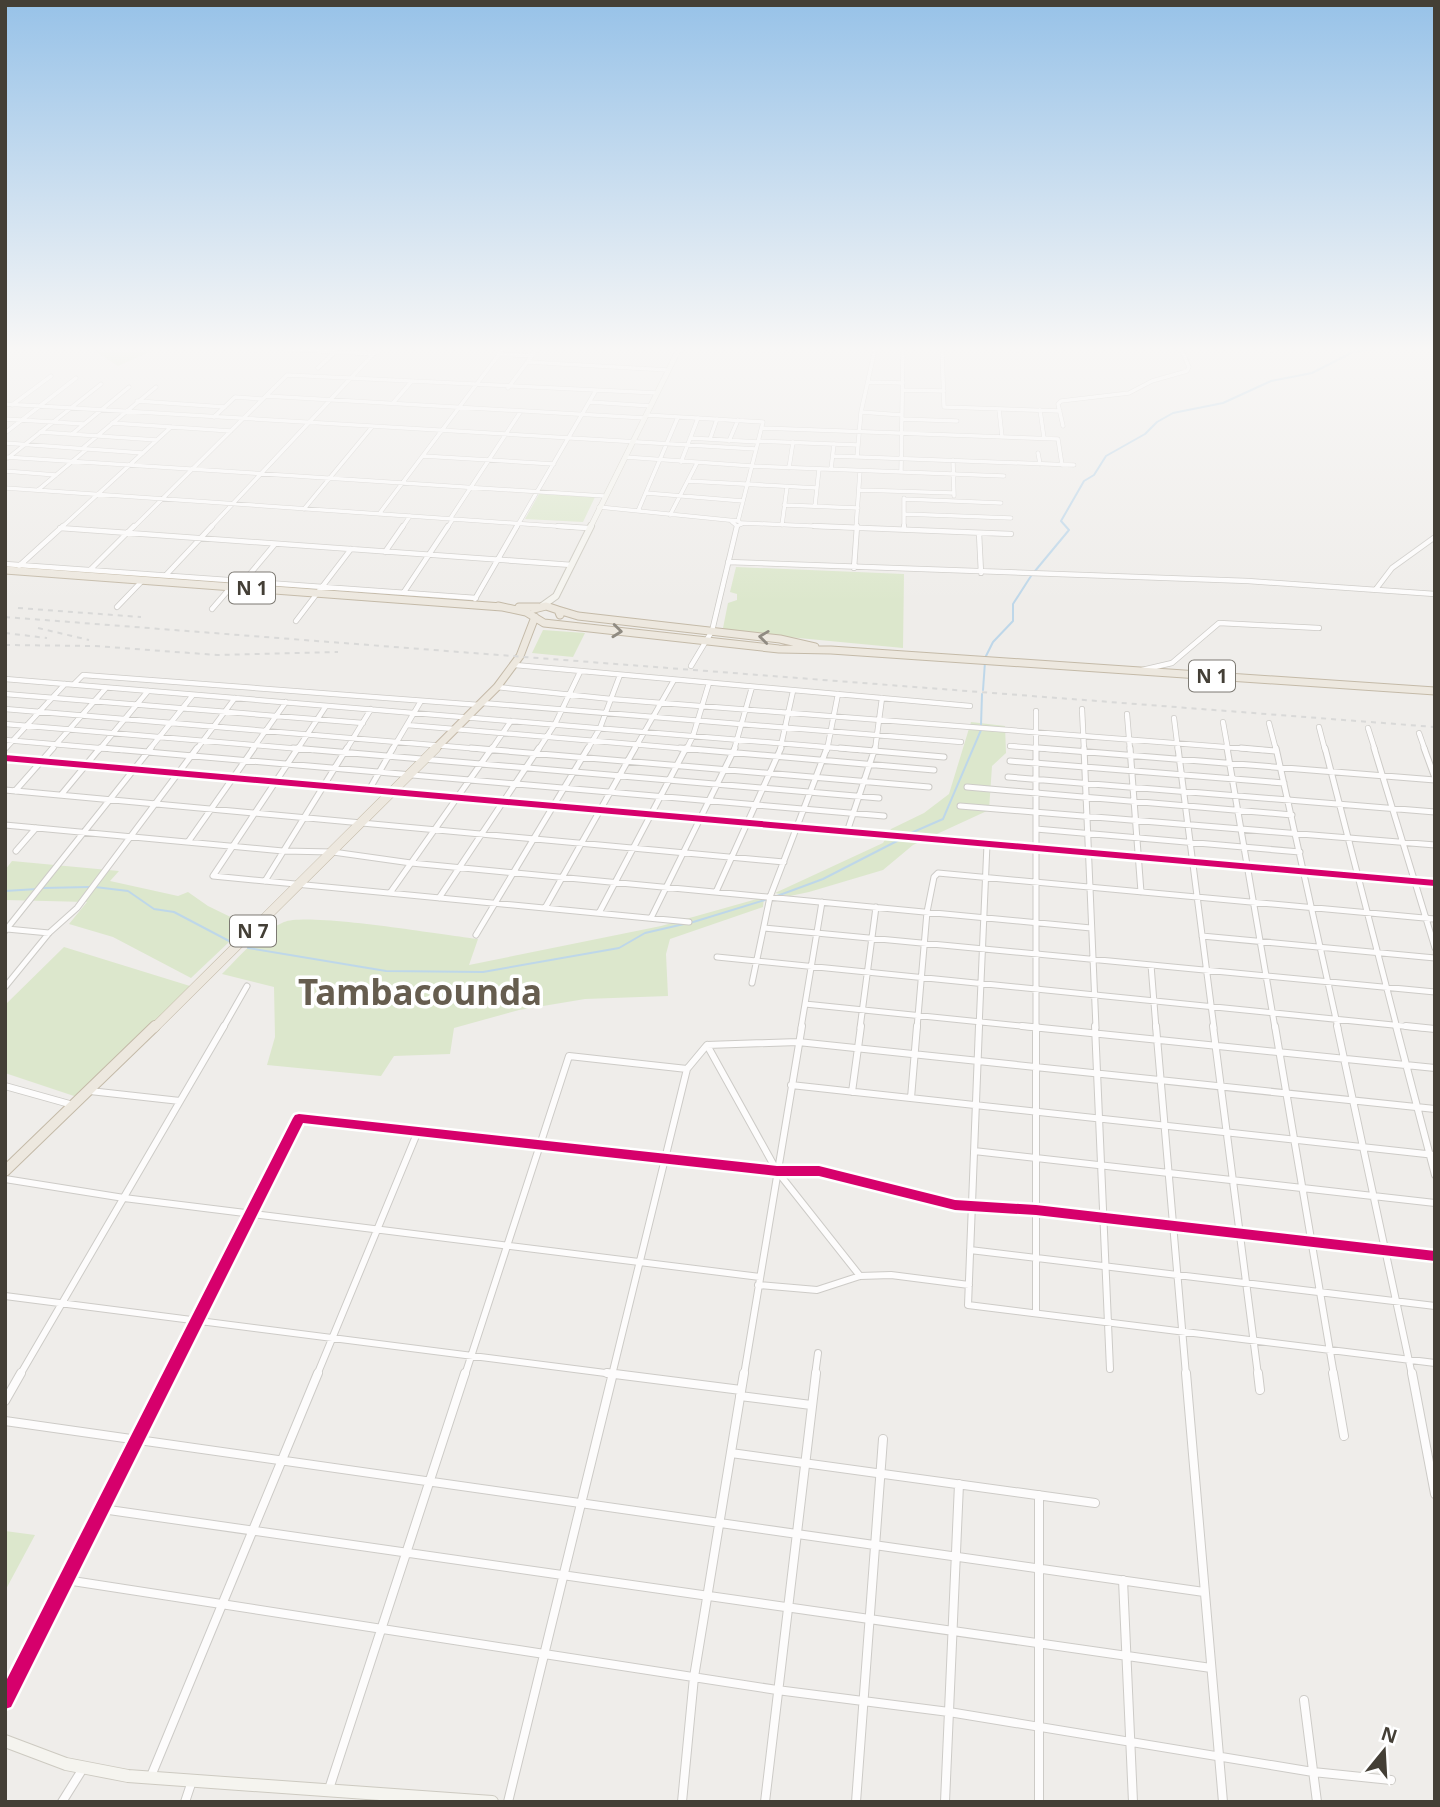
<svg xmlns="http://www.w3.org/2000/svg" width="1440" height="1807" font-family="'Noto Sans',sans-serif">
<rect width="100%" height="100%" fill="#efedea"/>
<!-- green -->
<path fill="#dce7cc" d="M 92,349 L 156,349 L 118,366 Z
M 539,494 L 595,497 L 583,522 L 525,519 Z
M 736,567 L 904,574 L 903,648 L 727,631 L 723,628 L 728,603 L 737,600 L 737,594 L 730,592 Z
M 543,630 L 585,633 L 573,657 L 532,653 Z
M 971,722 L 1005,726 L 1006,753 L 992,766 L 989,810 L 913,845 L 883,870 L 809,892 L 790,896 L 775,893 L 883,843 L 891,829 L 924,813 L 949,794 Z
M 12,861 L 119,871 L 110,881 L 178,896 L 188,892 L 208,906 L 247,925 L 191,978 L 113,937 L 69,924 L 87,902 L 5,900 L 5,870 Z
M 764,897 L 763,907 L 670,939 L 666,954 L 668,996 L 585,999 L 519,1010 L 454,1028 L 450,1054 L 394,1056 L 381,1076 L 267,1065 L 275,1037 L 274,987 L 222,974 C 240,956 259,933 284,922 C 309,912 442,935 478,939 L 469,965 L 661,926 Z
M 64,947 L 190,986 L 77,1097 L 5,1073 L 5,1005 Z
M 5,1531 L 35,1535 L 5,1591 Z"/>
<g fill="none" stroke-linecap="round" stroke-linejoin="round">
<!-- stream -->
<path stroke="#bed7e9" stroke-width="2" d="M 1035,571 L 1069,530 L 1061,521 L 1084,481 L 1094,475 L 1106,456 L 1145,434 L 1157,422 L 1173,413 L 1223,403 L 1271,381 L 1312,373 L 1353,352 L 1375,349
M 986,656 L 993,642 L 1013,621 L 1013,604 L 1031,576
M 983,690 L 985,662
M 981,725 L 982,694
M 911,833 L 943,819 L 981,730
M 95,887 L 128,891 L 154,909 L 174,912 L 231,942
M 43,888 L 89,887
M 5,891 L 37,889
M 777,896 L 823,879 L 899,840
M 690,923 L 765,900
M 248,948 L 386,971 L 483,972 L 619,948 L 645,933 L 684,924"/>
<defs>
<path id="minor-far4" d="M 284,349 L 373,354
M 942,349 L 944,407 L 1060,411
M 498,354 L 531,356
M 527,362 L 668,370
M 318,368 L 336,351
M 868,382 L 903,383
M 508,388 L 537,349
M 903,390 L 944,391
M 266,396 L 645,418
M 137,401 L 225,407
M 590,402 L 651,406
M 393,403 L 411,382
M 5,404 L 756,449
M 12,405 L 51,376
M 999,409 L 1002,437
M 1040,410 L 1044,438
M 861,412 L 902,415
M 646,415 L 763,422 L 738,521
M 214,417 L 235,397 L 262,399
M 5,419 L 84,424
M 902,419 L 957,421
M 112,423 L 231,431
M 1063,426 L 1058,404 L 1061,401 L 1129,393 L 1152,381 L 1187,371 L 1189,367 L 1181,349
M 762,428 L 1058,439 L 1062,465
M 40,432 L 157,440
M 5,433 L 76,378
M 72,434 L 129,387
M 690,438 L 758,442
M 710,439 L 717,419
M 729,441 L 738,420
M 758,441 L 858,445
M 5,443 L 143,453
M 84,447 L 156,387
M 1038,453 L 1040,464
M 423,456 L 554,464
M 833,456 L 1074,465
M 5,457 L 604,496
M 625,457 L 752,466 L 1004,476
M 857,457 L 861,412 L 875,349
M 8,458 L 101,384
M 953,460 L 954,496
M 681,462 L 698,418
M 789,468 L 793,442
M 831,469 L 834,444
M 5,471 L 56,475
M 901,472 L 903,349
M 688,481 L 817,488
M 5,488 L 584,528
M 38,490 L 87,449
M 859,490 L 954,493
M 646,493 L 743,501
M 904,498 L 904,528
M 904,499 L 1001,503
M 784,505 L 858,508
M 815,506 L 819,469
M 599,507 L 738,521 L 742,524 L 737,526 L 732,522
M 304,509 L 372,427
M 638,511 L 678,417
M 379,514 L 503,349
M 904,514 L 1011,518
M 670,515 L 697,463
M 450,519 L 521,411
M 742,523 L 857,528
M 782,525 L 787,487
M 61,528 L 171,427
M 133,528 L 287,375 L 657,393
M 210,528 L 378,349
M 402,528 L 410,516
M 447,528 L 453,519
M 516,528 L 595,392
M 856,528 L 860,471"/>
<path id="minor-far3" d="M 558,526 L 588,528
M 814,526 L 1011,534
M 904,526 L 904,530
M 60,528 L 572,565
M 979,533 L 981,573
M 385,552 L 403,526
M 728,562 L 1248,581 L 1435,594
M 5,564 L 476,598
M 19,566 L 63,526
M 854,568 L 857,526
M 90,570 L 134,526
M 166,575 L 212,526
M 244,581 L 275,544
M 1376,589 L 1392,568 L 1435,537
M 404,592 L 448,526
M 475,599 L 517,526
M 117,607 L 143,580
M 212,609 L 231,587
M 296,621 L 351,549
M 515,665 L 970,706
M 691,666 L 712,631 L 737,526
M 1142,670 L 1172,663 L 1219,623 L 1319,628
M 5,679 L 861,750
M 73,685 L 83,675 L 479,705
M 497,687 L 611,699 L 1263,750
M 5,694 L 363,723
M 482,703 L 961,742
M 5,709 L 492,750
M 1082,709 L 1084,750
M 1036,711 L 1036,750
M 1127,714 L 1130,750
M 1174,718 L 1178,750
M 1223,722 L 1228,750
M 1269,723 L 1276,750
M 5,724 L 313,750
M 407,725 L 701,750
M 1319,727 L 1325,750
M 1368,728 L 1375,750
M 1419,733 L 1425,750
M 5,740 L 122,750
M 1010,746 L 1061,750
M 5,749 L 65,684
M 51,750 L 106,688
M 99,750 L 148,691
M 149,750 L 193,695
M 196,750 L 235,698
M 252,750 L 286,702
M 297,750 L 326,706
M 346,750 L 371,709
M 392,750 L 421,701
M 491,750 L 511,721
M 538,750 L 555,724 L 580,672
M 587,750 L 600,728 L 620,675
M 634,750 L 674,680
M 686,750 L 693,736 L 709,683
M 734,750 L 752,687
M 780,750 L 793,691
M 827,750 L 838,694
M 875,750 L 882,698"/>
<path id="minor-far2" d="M 102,748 L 884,816
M 293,748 L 879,798
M 298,748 L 213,876 L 689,922
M 471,748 L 929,787
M 680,748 L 934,770
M 840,748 L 944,757
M 1036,748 L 1036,1028
M 1039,748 L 1435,780
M 1084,748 L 1096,1028
M 1130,748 L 1141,892
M 1178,748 L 1214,1028
M 1227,748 L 1275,1028
M 1241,748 L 1275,751
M 1276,748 L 1338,1028
M 1325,748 L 1397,1028
M 1374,748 L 1435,948
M 1424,748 L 1435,778
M 1010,761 L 1284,783
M 1008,777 L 1435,812
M 967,787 L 1292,815
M 5,790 L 784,862
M 369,790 L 393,748
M 15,791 L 53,748
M 61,795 L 100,748
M 960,806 L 1435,845
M 5,825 L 283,851 L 333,852 L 411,863 L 1091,928
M 1036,829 L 1300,852
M 847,832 L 875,748
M 188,842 L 254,748
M 16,851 L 36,828
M 265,881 L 347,748
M 716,892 L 781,748
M 390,893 L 492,748
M 439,898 L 539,748
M 545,908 L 635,748
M 599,913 L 686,748
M 651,918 L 735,748
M 764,928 L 1435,992
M 7,929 L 49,933
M 5,931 L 151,748
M 476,935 L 588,748
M 1202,936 L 1435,958
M 717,957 L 1423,1028
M 1151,965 L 1156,1028
M 752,983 L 770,897 L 827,748
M 5,987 L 49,933 L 77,908 L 197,748
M 805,1004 L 1040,1028
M 223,1028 L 247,986
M 801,1028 L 822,902
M 860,1028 L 876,907
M 917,1028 L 927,912 L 934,877 L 938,873 L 1435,919
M 979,1028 L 987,844"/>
<path id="minor-far1" d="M 979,1026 L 968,1305 L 1435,1363
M 1022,1026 L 1435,1068
M 1036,1026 L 1036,1313
M 1095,1026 L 1110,1369
M 1156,1026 L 1186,1375
M 1213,1026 L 1258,1375
M 1275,1026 L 1334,1375
M 1337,1026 L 1412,1375
M 1396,1026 L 1435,1175
M 1406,1026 L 1435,1029
M 707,1045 L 777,1171 L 860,1276
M 791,1085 L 1435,1155
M 5,1086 L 73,1105
M 90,1091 L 180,1101
M 852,1092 L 861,1026
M 911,1098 L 917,1026
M 974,1151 L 1435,1203
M 5,1179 L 124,1198 L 760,1277
M 970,1250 L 1435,1306
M 758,1285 L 817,1290 L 860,1276 L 891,1275 L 969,1285
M 5,1296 L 621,1375
M 20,1375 L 224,1026
M 170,1375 L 299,1118 L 777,1171 L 819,1171 L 955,1205 L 1036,1210 L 1435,1256
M 317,1375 L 418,1131
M 465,1375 L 569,1056 L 687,1069
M 612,1375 L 687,1069 L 707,1045 L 798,1042 L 1435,1109
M 744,1375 L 802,1026
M 815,1375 L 818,1353"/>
<path id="minor" d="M 607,1373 L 741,1390
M 1186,1373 L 1223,1802
M 1258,1373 L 1260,1390
M 1333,1373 L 1344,1436
M 1412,1373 L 1435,1494
M 740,1396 L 811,1405
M 5,1401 L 21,1373
M 5,1421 L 1204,1592
M 731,1453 L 1095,1503
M 1039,1495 L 1039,1802
M 102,1509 L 1211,1668
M 66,1580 L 777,1690 L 949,1712 L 1313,1772 L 1391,1780
M 1123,1580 L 1133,1802
M 1304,1700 L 1317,1802
M 5,1701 L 170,1373
M 151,1776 L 318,1373
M 329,1789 L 465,1373
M 62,1802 L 82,1770
M 185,1802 L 192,1781
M 508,1802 L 613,1373
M 682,1802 L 694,1677 L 744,1373
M 765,1802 L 816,1373
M 856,1802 L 883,1439
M 945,1802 L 959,1484"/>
<path id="tertiary" d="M 5,758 L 1435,883"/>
<path id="secondary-far2" d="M 590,528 L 679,349"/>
<path id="secondary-far1" d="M 542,606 L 556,596 L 591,526"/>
<path id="secondary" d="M 5,1741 L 66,1764 L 128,1776 L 492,1802"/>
<path id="trunk-far2" d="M 5,570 L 502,607
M 498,606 L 526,612 L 544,623 L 779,649 L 831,650 L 1435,691
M 519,607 L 539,607
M 534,609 L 546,606 L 558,610 L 560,615
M 558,610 L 578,616 L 780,639 L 815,647
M 434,750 L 497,687 L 520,656 L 535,617"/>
<path id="trunk-far1" d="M 154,1028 L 436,748"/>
<path id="trunk" d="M 5,1171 L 155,1026"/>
</defs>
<!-- minor-far4 casing -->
<use href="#minor-far4" stroke="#cdcbc7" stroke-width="4.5"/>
<!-- minor-far3 casing -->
<use href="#minor-far3" stroke="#cdcbc7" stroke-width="6"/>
<!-- minor-far2 casing -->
<use href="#minor-far2" stroke="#cdcbc7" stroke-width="7"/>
<!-- minor-far1 casing -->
<use href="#minor-far1" stroke="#cdcbc7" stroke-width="8"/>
<!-- minor casing -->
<use href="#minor" stroke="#cdcbc7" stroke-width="10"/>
<!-- tertiary casing -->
<use href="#tertiary" stroke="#cdcbc7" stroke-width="9"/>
<!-- secondary-far2 casing -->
<use href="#secondary-far2" stroke="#cdcac1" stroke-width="6"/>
<!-- secondary-far1 casing -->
<use href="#secondary-far1" stroke="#cdcac1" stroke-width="8"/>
<!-- secondary casing -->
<use href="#secondary" stroke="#cdcac1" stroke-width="14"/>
<!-- trunk-far2 casing -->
<use href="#trunk-far2" stroke="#c4baa8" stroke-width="9"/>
<!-- trunk-far1 casing -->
<use href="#trunk-far1" stroke="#c4baa8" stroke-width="10"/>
<!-- trunk casing -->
<use href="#trunk" stroke="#c4baa8" stroke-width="12"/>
<!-- minor-far4 -->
<use href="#minor-far4" stroke="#fdfcfc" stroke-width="3.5"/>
<!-- minor-far3 -->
<use href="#minor-far3" stroke="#fdfcfc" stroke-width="4.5"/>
<!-- minor-far2 -->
<use href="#minor-far2" stroke="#fdfcfc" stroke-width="5"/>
<!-- minor-far1 -->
<use href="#minor-far1" stroke="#fdfcfc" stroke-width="6"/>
<!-- minor -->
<use href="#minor" stroke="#fdfcfc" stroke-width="8"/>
<!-- tertiary -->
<use href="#tertiary" stroke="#fdfcfc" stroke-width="7"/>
<!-- secondary-far2 -->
<use href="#secondary-far2" stroke="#f5f4ef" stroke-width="5"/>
<!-- secondary-far1 -->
<use href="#secondary-far1" stroke="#f5f4ef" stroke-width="6"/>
<!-- secondary -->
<use href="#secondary" stroke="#f5f4ef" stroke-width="12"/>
<!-- trunk-far2 -->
<use href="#trunk-far2" stroke="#ede8df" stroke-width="7"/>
<!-- trunk-far1 -->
<use href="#trunk-far1" stroke="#ede8df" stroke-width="9"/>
<!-- trunk -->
<use href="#trunk" stroke="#ede8df" stroke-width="10"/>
<!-- rail -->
<path stroke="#d9d9d8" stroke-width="2" stroke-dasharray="5 5" stroke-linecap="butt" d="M 18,608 L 141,617
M 5,617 L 1435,727
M 38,628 L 89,640
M 5,633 L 47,638
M 5,645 L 95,646 L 217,655 L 338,652"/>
<defs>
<path id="cycleway" d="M 5,755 L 1435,880 L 1435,886 L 5,761 Z
M 299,1114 L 777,1166 L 819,1166 L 955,1200 L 1036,1205 L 1435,1251 L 1435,1261 L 1036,1215 L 955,1210 L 819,1176 L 777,1176 L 303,1123 L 11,1707 L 5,1709 L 5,1683 L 293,1118 L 295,1115 Z"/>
</defs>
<!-- cycleway casing -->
<use href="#cycleway" stroke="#fff" stroke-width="5"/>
<!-- cycleway -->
<use href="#cycleway" fill="#d6006c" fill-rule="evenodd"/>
</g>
<!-- one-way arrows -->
<defs><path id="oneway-chevron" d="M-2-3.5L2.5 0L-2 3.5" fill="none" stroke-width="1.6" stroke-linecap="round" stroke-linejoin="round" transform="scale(1.75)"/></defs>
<g stroke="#908b82">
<use href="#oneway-chevron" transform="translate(617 631) rotate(6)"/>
<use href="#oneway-chevron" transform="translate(764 637) rotate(-173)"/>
</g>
<!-- sky -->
<linearGradient id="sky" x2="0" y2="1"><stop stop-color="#97c2e8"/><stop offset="0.58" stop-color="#f8f7f6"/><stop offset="1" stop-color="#f8f7f6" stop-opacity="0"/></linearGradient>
<rect width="1440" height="602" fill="url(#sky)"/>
<g text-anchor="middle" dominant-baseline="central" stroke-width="7" stroke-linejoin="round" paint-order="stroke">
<!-- shield labels -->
<g fill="#fff" stroke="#7c7972" stroke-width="2">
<rect x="229" y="572.5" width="46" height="31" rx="5"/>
<rect x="1189" y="660.5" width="46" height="31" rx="5"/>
<rect x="230" y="915.5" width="46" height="31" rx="5"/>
</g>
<g font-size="19" font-weight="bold" fill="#443f36">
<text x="252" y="588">N 1</text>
<text x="1212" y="676">N 1</text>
<text x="253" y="931">N 7</text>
</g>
<!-- town labels -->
<g font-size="35" font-weight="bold" fill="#665d4f" stroke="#fff">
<text x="420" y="991">Tambacounda</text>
</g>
</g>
<!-- border -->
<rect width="1440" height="1807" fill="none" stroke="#443f36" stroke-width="14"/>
<!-- north arrow -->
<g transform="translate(1384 1751) rotate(18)" stroke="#ffffff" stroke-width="5" paint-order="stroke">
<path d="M0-5L12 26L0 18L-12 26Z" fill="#443f36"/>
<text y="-10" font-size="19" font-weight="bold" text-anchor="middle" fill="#443f36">N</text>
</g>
</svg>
